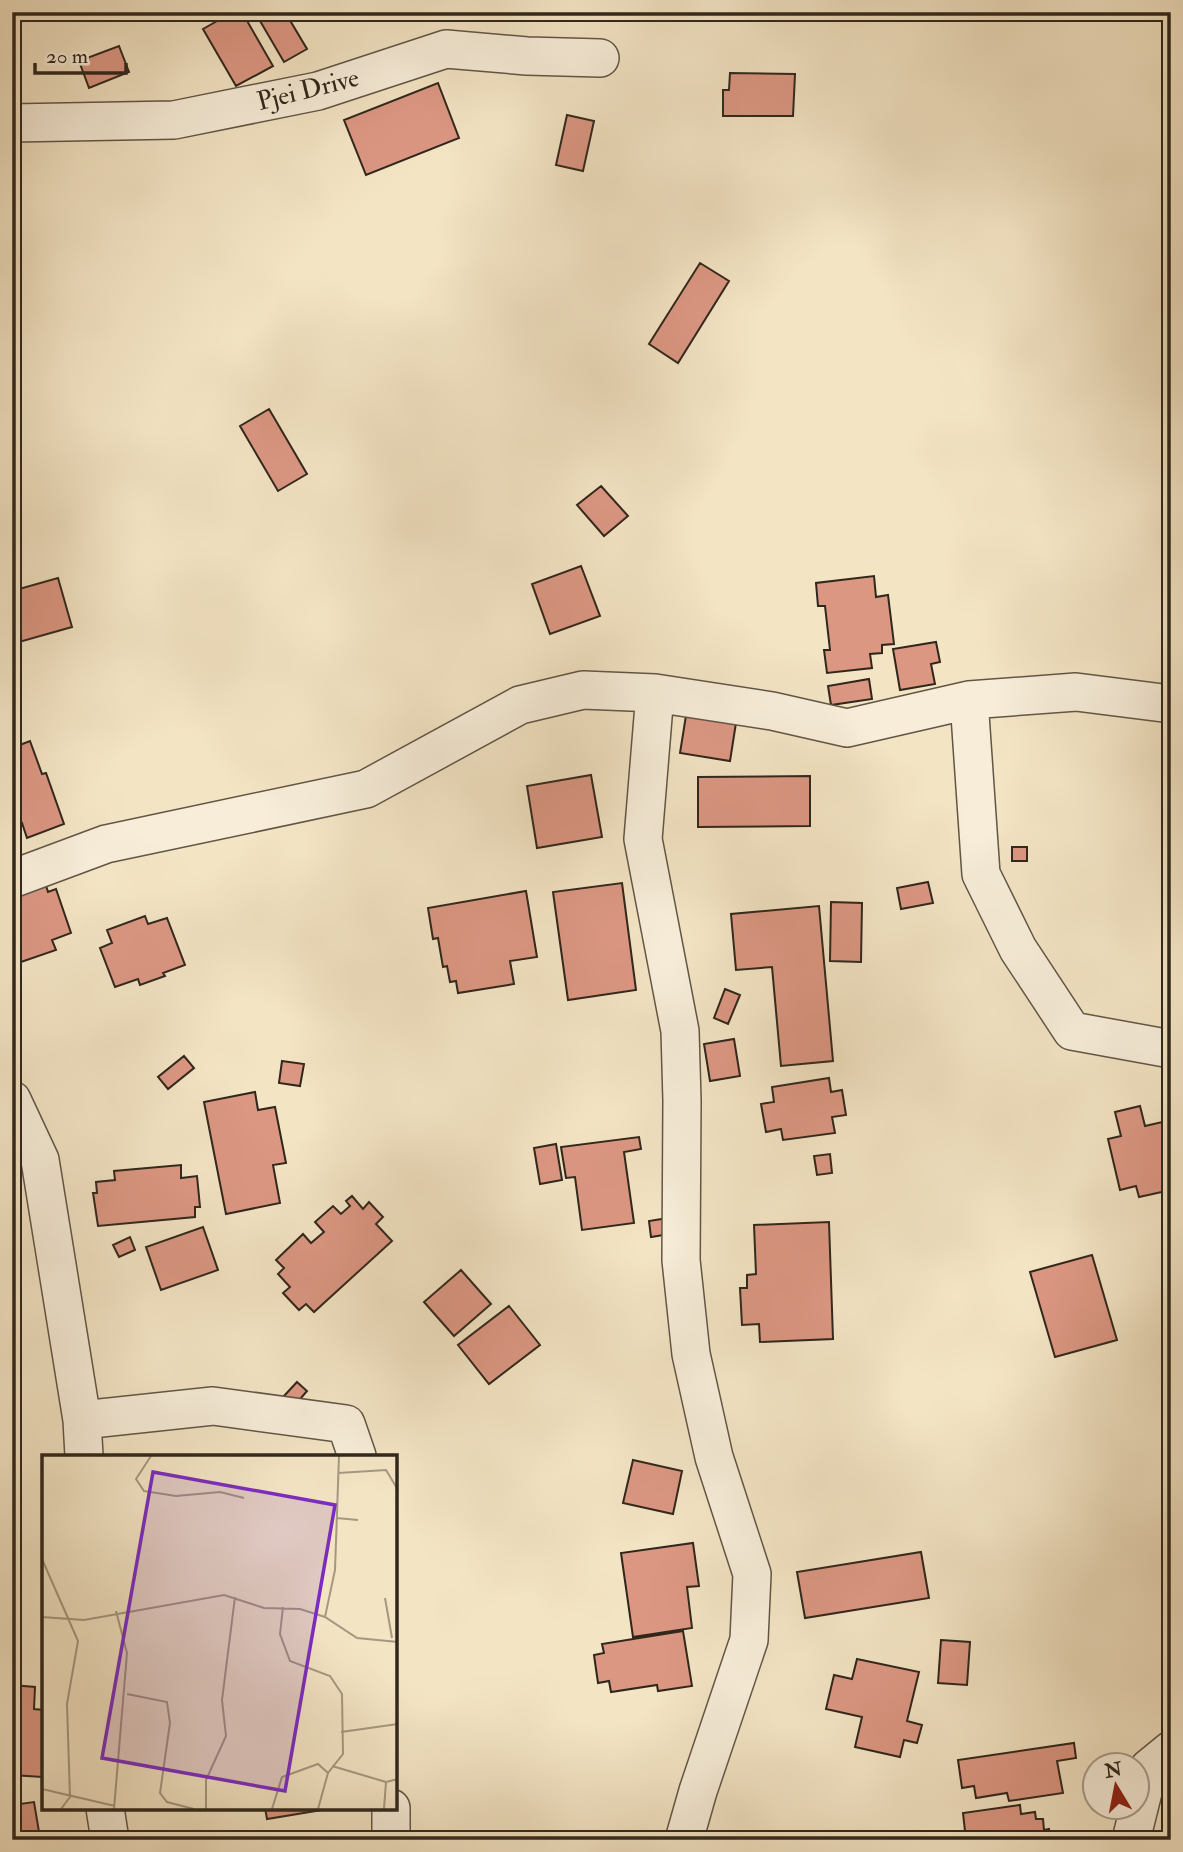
<svg xmlns="http://www.w3.org/2000/svg" width="1183" height="1852" font-family="'IM FELL Double Pica',serif">
<rect width="100%" height="100%" fill="#f3e4c4"/>
<filter id="stains"><feTurbulence type="fractalNoise" baseFrequency=".00286" numOctaves="4"/><feColorMatrix values="0 0 0 0 .2 0 0 0 0 .09 0 0 0 0 .02 0 0 0 .5 -.17"/></filter>
<radialGradient id="worn" r=".72"><stop offset=".6" stop-color="#630" stop-opacity="0"/><stop offset="1" stop-color="#630" stop-opacity=".3"/></radialGradient>
<!-- building -->
<path fill="#dc9783" stroke="#30271c" stroke-width="2" d="M 233,12 L 242,12 L 273,66 L 236,86 L 203,29 Z
M 259,12 L 285,12 L 307,49 L 284,62 L 256,14 Z
M 119,46 L 129,72 L 89,88 L 79,61 Z
M 730,73 L 795,74 L 793,116 L 723,116 L 723,90 L 729,90 Z
M 438,83 L 459,138 L 366,175 L 344,120 Z
M 567,115 L 594,121 L 583,171 L 556,165 Z
M 700,263 L 729,281 L 678,363 L 649,344 Z
M 269,409 L 307,474 L 278,491 L 240,426 Z
M 601,486 L 628,516 L 604,536 L 577,505 Z
M 581,566 L 600,616 L 550,634 L 532,584 Z
M 874,576 L 876,597 L 888,595 L 894,644 L 882,645 L 882,653 L 870,654 L 872,668 L 827,673 L 824,650 L 830,650 L 825,606 L 818,606 L 816,583 Z
M 58,578 L 72,627 L 12,644 L 12,591 Z
M 936,642 L 940,662 L 931,664 L 935,684 L 900,690 L 893,649 Z
M 869,679 L 872,699 L 831,705 L 828,686 Z
M 688,703 L 738,710 L 730,761 L 680,753 Z
M 30,741 L 42,774 L 46,773 L 64,824 L 27,838 L 22,823 L 12,826 L 12,748 Z
M 591,775 L 602,837 L 537,848 L 527,786 Z
M 810,776 L 810,826 L 698,827 L 698,777 Z
M 1012,847 L 1027,847 L 1027,861 L 1012,861 Z
M 44,879 L 48,892 L 56,889 L 71,933 L 52,940 L 56,950 L 21,962 L 18,955 L 12,957 L 12,890 Z
M 928,882 L 933,903 L 901,909 L 897,888 Z
M 622,883 L 636,990 L 568,1000 L 553,892 Z
M 526,891 L 537,957 L 510,961 L 514,984 L 458,993 L 456,981 L 450,982 L 447,966 L 443,967 L 438,938 L 433,939 L 428,908 Z
M 831,902 L 862,903 L 861,962 L 830,961 Z
M 819,906 L 833,1061 L 781,1066 L 772,967 L 736,970 L 731,914 Z
M 145,916 L 148,924 L 167,918 L 185,965 L 163,973 L 165,976 L 140,985 L 138,979 L 115,987 L 100,948 L 112,943 L 107,930 Z
M 725,989 L 740,995 L 728,1024 L 714,1018 Z
M 734,1039 L 740,1076 L 710,1081 L 704,1044 Z
M 184,1056 L 194,1068 L 168,1089 L 158,1077 Z
M 282,1061 L 304,1064 L 300,1086 L 279,1083 Z
M 829,1078 L 831,1092 L 842,1090 L 846,1115 L 832,1117 L 835,1133 L 783,1140 L 781,1129 L 766,1132 L 761,1104 L 774,1102 L 772,1087 Z
M 255,1092 L 258,1110 L 275,1107 L 286,1163 L 273,1165 L 280,1203 L 226,1214 L 204,1102 Z
M 1140,1106 L 1145,1126 L 1171,1120 L 1171,1190 L 1139,1197 L 1136,1186 L 1120,1190 L 1108,1139 L 1121,1136 L 1115,1112 Z
M 639,1137 L 641,1149 L 624,1152 L 634,1223 L 582,1230 L 575,1177 L 566,1178 L 561,1147 Z
M 556,1144 L 562,1180 L 540,1184 L 534,1148 Z
M 830,1154 L 832,1173 L 817,1175 L 814,1156 Z
M 181,1165 L 181,1178 L 197,1176 L 200,1207 L 195,1207 L 195,1217 L 98,1226 L 93,1193 L 97,1193 L 96,1182 L 115,1180 L 114,1171 Z
M 352,1196 L 363,1209 L 369,1202 L 383,1217 L 376,1224 L 392,1241 L 314,1312 L 306,1304 L 299,1310 L 283,1293 L 290,1287 L 278,1274 L 284,1268 L 276,1260 L 303,1234 L 311,1243 L 324,1232 L 315,1222 L 333,1206 L 341,1214 L 350,1206 L 346,1201 Z
M 668,1218 L 670,1234 L 651,1237 L 649,1221 Z
M 829,1222 L 833,1339 L 760,1342 L 759,1324 L 742,1325 L 740,1288 L 747,1288 L 747,1275 L 756,1274 L 754,1225 Z
M 203,1227 L 218,1270 L 161,1290 L 146,1247 Z
M 130,1237 L 135,1250 L 119,1257 L 113,1245 Z
M 1092,1255 L 1117,1340 L 1055,1357 L 1030,1272 Z
M 461,1270 L 491,1304 L 454,1336 L 424,1302 Z
M 509,1306 L 540,1345 L 489,1384 L 458,1345 Z
M 297,1382 L 307,1391 L 295,1405 L 284,1396 Z
M 633,1460 L 682,1471 L 673,1514 L 623,1503 Z
M 693,1543 L 699,1586 L 687,1587 L 692,1628 L 633,1637 L 621,1553 Z
M 921,1552 L 929,1598 L 805,1618 L 797,1572 Z
M 683,1631 L 692,1686 L 658,1691 L 657,1685 L 611,1692 L 609,1681 L 598,1683 L 594,1655 L 604,1653 L 602,1644 Z
M 941,1640 L 970,1642 L 967,1685 L 938,1683 Z
M 857,1659 L 919,1672 L 907,1721 L 922,1725 L 917,1743 L 904,1740 L 900,1757 L 855,1747 L 862,1717 L 826,1709 L 834,1675 L 852,1679 Z
M 12,1685 L 35,1687 L 34,1709 L 44,1710 L 42,1777 L 12,1775 Z
M 1074,1743 L 1076,1758 L 1057,1761 L 1063,1793 L 1009,1801 L 1007,1793 L 976,1798 L 974,1786 L 962,1788 L 958,1760 Z
M 34,1802 L 39,1832 L 51,1831 L 53,1840 L 12,1840 L 12,1805 Z
M 1020,1805 L 1021,1814 L 1035,1812 L 1036,1819 L 1043,1819 L 1044,1830 L 1049,1829 L 1050,1840 L 966,1840 L 963,1813 Z
M 265,1808 L 334,1808 L 267,1819 Z
M 292,1831 L 293,1840 L 250,1840 L 250,1836 Z"/>
<g fill="none" stroke-linecap="round" stroke-linejoin="round">
<defs>
<path id="minor" d="M 12,123 L 174,120 L 318,91 L 446,49 L 527,56 L 600,58
M 655,693 L 643,839 L 680,1031 L 682,1101 L 681,1260 L 691,1354 L 714,1457 L 752,1574 L 749,1640 L 698,1791 L 684,1840
M 969,700 L 981,874 L 1018,949 L 1072,1031 L 1171,1049
M 12,879 L 106,844 L 366,789 L 520,705 L 583,690 L 655,693 L 772,711 L 847,728 L 969,700 L 1076,692 L 1171,704
M 12,1100 L 40,1160 L 82,1420 L 84,1456
M 82,1420 L 213,1406 L 346,1424 L 357,1456
M 105,1808 L 110,1840
M 391,1808 L 391,1840
M 1131,1840 L 1149,1768 L 1171,1750"/>
</defs>
<!-- minor casing -->
<use href="#minor" stroke="#615646" stroke-width="40"/>
<!-- minor -->
<use href="#minor" stroke="#f7edd9" stroke-width="37"/>
</g>
<g text-anchor="middle" dominant-baseline="central" stroke-width="5" stroke-linejoin="round" paint-order="stroke">
<!-- street labels -->
<g font-size="26" fill="#30271c" stroke="#f7edd9">
<text transform="translate(308 90) rotate(-14)">Pjei Drive</text>
</g>
</g>
<!-- overview -->
<g transform="translate(42 1455)">
<rect width="355" height="355" fill="#f3e4c4"/>
<path fill="none" stroke="#a59881" stroke-width="2" d="M 109,1 L 94,24 L 102,36 L 134,41 L 178,37 L 202,43M 296,18 L 344,15 L 356,35M 294,63 L 316,65M 0,104 L 36,186 L 25,249 L 28,342 L 19,354M 343,143 L 350,183M 241,152 L 238,179 L 248,206 L 288,221 L 300,239 L 301,299 L 286,318 L 276,354M 0,162 L 42,165 L 182,140 L 222,153 L 258,154 L 283,162 L 315,183 L 356,187M 283,162 L 293,115 L 297,1M 85,239 L 125,247 L 128,268 L 118,338 L 125,347 L 152,354M 299,277 L 356,269M 290,311 L 344,327M 0,334 L 73,351M 72,354 L 85,198 L 74,156M 164,354 L 164,325 L 184,281 L 180,245 L 193,142M 230,354 L 240,322 L 276,309 L 286,318M 342,354 L 344,327 L 356,324"/>
<path fill="#7b2cbf" fill-opacity="0.15" stroke="#7b2cbf" stroke-width="3.5" d="M 111,17 L 293,50 L 243,336 L 60,303 Z"/>
<rect width="355" height="355" fill="none" stroke="#30271c" stroke-width="3.5"/>
</g>
<!-- margin -->
<rect width="1183" height="1852" fill="none" stroke="#f3e4c4" stroke-width="42"/>
<rect x="14" y="14" width="1155" height="1824" fill="none" stroke="#30271c" stroke-width="3.5"/>
<rect x="21" y="21" width="1141" height="1810" fill="none" stroke="#30271c" stroke-width="2"/>
<!-- north arrow -->
<g transform="translate(1116 1786) rotate(350)"><circle r="33" fill="#f7edd9" stroke="#a79e8d" stroke-width="2"/>
<path d="M0-5L12 26L0 18L-12 26Z" fill="#8f2418"/>
<text y="-10" font-size="19" font-weight="bold" text-anchor="middle" fill="#30271c">N</text>
</g>
<!-- scale -->
<path d="M35 63v10h91v-10" fill="none" stroke="#30271c" stroke-width="3.5"/>
<text x="46" y="63" font-size="21" fill="#30271c" stroke="#f7edd9" stroke-width="5" paint-order="stroke">20 m</text>
<rect width="100%" height="100%" filter="url(#stains)"/>
<rect width="100%" height="100%" fill="url(#worn)"/>
</svg>
